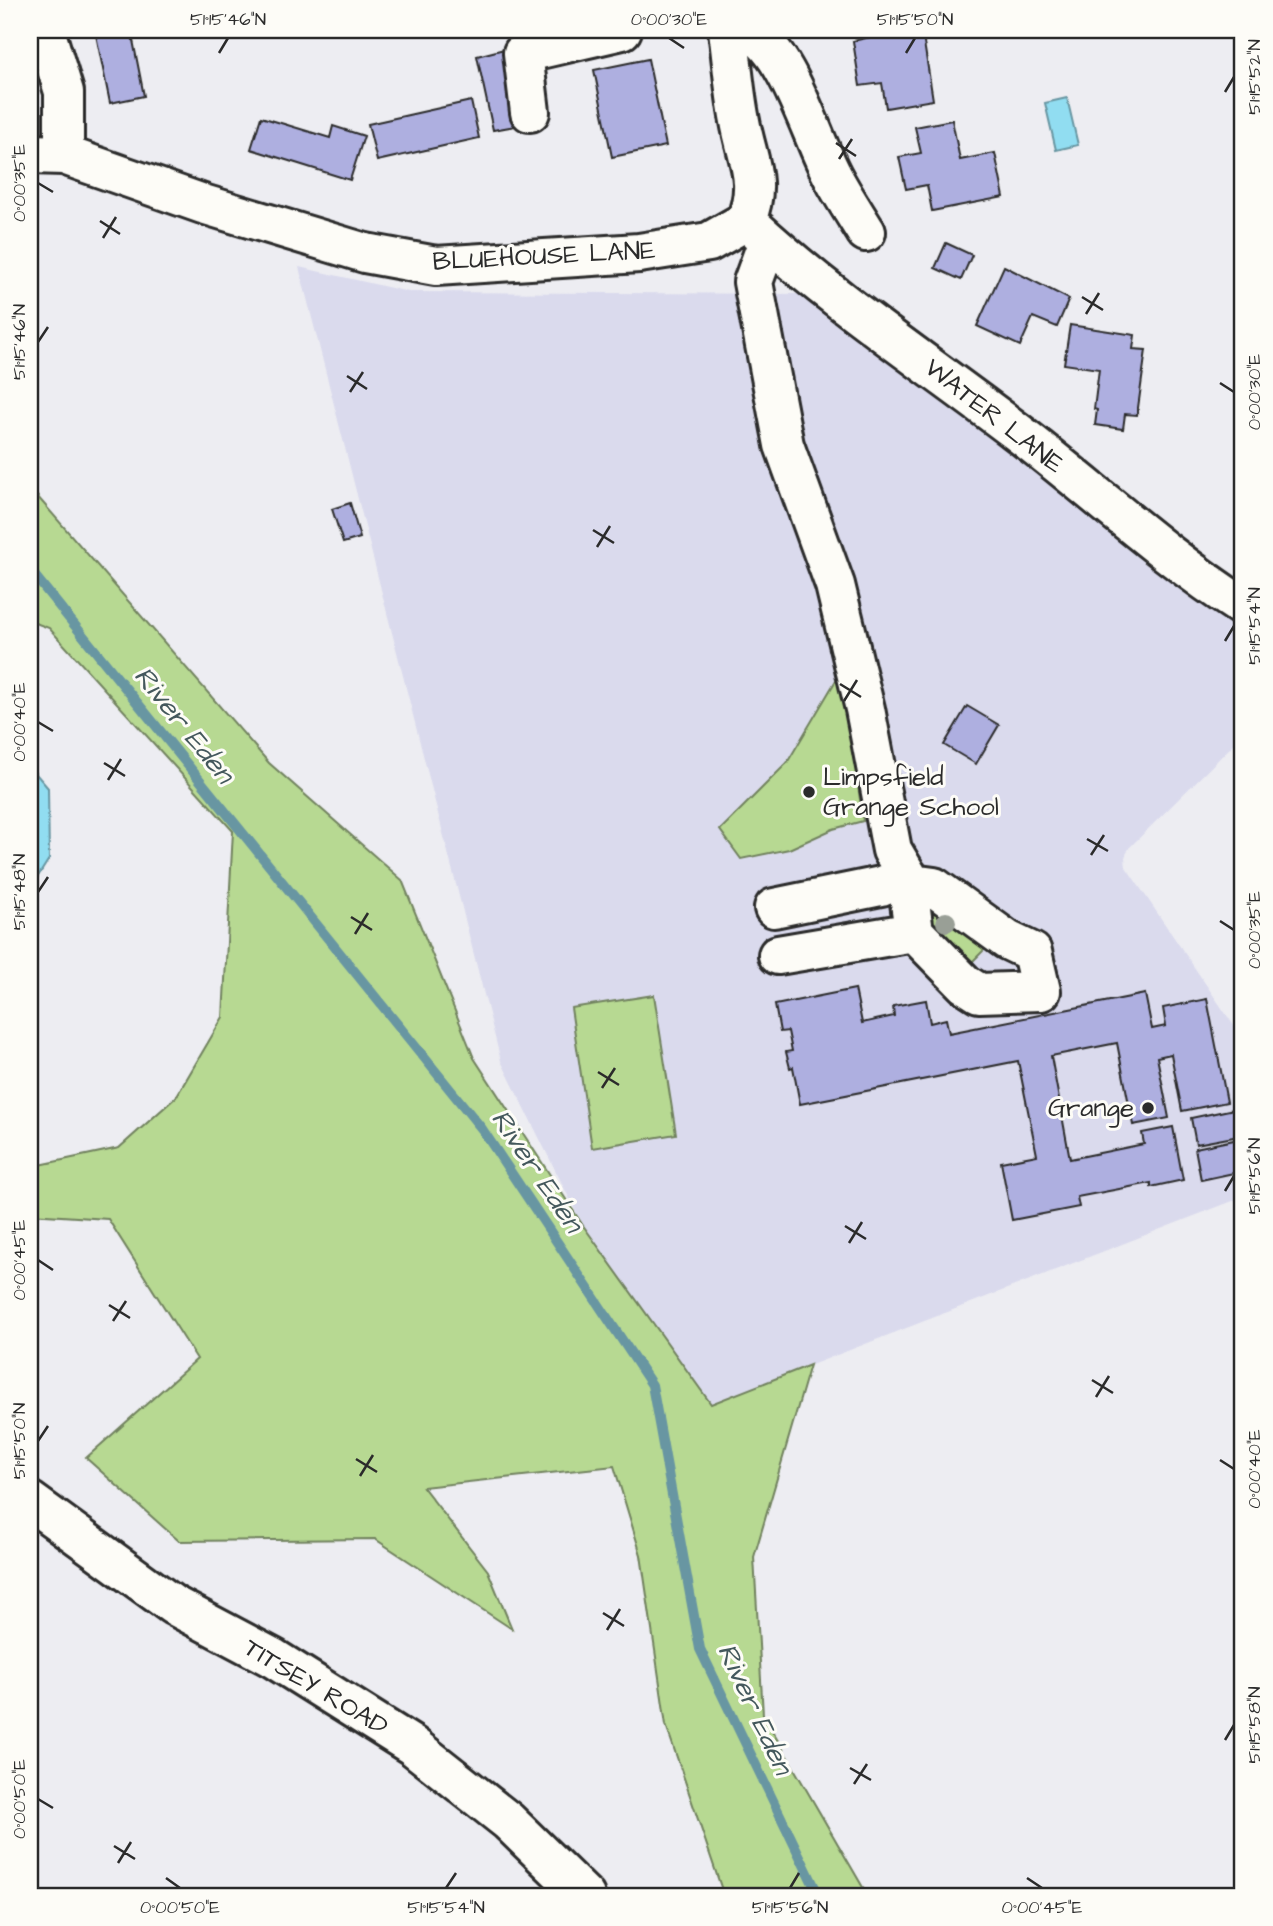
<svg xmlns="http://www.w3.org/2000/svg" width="1273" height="1926" font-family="'Architects Daughter',sans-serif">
<rect width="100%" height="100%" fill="#ededf2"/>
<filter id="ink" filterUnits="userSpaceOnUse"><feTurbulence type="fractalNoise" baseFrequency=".0143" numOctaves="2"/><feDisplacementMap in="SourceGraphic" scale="14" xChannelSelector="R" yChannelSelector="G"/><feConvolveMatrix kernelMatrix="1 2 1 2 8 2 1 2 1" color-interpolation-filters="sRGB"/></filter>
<g filter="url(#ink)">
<!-- built -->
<path fill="#dadaed" d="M 299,267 L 409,292 L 805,294 L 1243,618 L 1243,735 L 1129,848 L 1125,857 L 1126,867 L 1243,1039 L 1243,1197 L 711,1404 L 582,1224 L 501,1061 Z"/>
<!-- green -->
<path fill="#b7d992" stroke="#71825e" stroke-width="2" d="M 30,488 L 269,763 L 402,880 L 474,1058 L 582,1224 L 711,1404 L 810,1365 L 754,1557 L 763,1715 L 868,1896 L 724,1896 L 666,1725 L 641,1555 L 614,1466 L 423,1487 L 488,1571 L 512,1629 L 375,1539 L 179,1541 L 86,1458 L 197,1359 L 108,1219 L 30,1214 L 30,1167 L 119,1148 L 176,1097 L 223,1017 L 233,831 L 49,628 L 30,621 Z
M 842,670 L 863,821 L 833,829 L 789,849 L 741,859 L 720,830 L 787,763 Z
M 937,904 L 989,937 L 985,949 L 972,962 L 964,963 L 934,934 L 927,910 Z
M 654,995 L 676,1134 L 592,1148 L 571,1008 Z"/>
<!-- water -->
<path fill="#91ddf1" stroke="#6896a2" stroke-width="2" d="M 1067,98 L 1078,145 L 1056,150 L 1045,103 Z
M 30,767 L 48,788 L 49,859 L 30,889 Z"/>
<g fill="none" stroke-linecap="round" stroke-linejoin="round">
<!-- stream -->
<path stroke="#6896a2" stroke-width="10" d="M 30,570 L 482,1129 L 652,1385 L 700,1649 L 819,1896"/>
</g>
<!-- building -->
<path fill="#aeafe0" stroke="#2b2b2b" stroke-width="2" d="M 95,30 L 131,30 L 144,96 L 110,103 Z
M 901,30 L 922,30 L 933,100 L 886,108 L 882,83 L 860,86 L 853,41 Z
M 508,48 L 521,125 L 493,130 L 477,56 Z
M 648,59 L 666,146 L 612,157 L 594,70 Z
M 471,101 L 479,138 L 377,161 L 368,124 Z
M 261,117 L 330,138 L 333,126 L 364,136 L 350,180 L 251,149 Z
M 952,120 L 960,160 L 995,153 L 1004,197 L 932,211 L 927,185 L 906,189 L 899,157 L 921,153 L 915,127 Z
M 946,243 L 972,255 L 961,280 L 935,268 Z
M 1004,266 L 1069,299 L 1057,327 L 1033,317 L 1020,346 L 977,326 Z
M 1070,325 L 1135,335 L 1133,349 L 1146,350 L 1137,415 L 1125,414 L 1123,429 L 1095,425 L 1097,410 L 1094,409 L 1099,369 L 1064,364 Z
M 350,503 L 360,538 L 343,543 L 332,509 Z
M 967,706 L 999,725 L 976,764 L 944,745 Z
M 855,989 L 862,1023 L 894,1016 L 893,1006 L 926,1000 L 930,1023 L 946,1019 L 949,1033 L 1145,994 L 1152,1029 L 1166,1026 L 1163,1008 L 1207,999 L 1227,1102 L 1182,1111 L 1171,1054 L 1157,1057 L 1169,1118 L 1133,1125 L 1117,1043 L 1051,1056 L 1070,1159 L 1144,1144 L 1142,1133 L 1173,1127 L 1183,1180 L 1151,1187 L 1151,1183 L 1077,1197 L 1079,1207 L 1012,1220 L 1001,1162 L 1037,1155 L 1018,1061 L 800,1104 L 793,1067 L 790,1068 L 786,1052 L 792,1051 L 788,1031 L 780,1032 L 775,1005 Z
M 1234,1109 L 1239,1136 L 1196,1144 L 1191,1118 Z
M 1239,1139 L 1243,1171 L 1201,1180 L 1195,1148 Z"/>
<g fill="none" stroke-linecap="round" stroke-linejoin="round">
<defs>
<path id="minor" d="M 45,30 L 64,92 L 64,155
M 749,30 C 789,52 811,137 833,177 C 843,196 855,214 866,232
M 530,112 L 523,53 L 622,30
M 30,154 L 64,155 L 203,204 L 365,253 L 436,266 L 639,253 L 709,242 L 746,221 C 762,180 747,161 740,121 C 734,91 732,60 728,30
M 751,225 C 833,301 927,363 1016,431 C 1092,489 1162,555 1243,607
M 768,241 L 753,282 L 784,445 L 835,585 L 865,709 L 892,850 L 912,884
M 912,884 L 934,887 L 1007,940 L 1032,952 L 1041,991 L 979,993 L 965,984 L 914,932 L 910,902 Z
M 774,908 L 881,886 L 907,875
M 778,955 L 914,932"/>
<path id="major" d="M 30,1501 L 173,1605 L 273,1658 L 413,1746 L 508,1821 L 585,1896"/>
</defs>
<!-- minor casing -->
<use href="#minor" stroke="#2b2b2b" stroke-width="44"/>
<!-- major casing -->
<use href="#major" stroke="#2b2b2b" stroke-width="44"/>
<!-- minor -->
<use href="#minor" stroke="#fdfcf7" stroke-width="38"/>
<!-- major -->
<use href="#major" stroke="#fdfcf7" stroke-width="38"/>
</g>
<!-- trees -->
<circle fill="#999f96" cx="946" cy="922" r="10"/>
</g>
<!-- ticks -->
<path fill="none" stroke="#2b2b2b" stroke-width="2.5" d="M 669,38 L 684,48M 219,53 L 228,38M 906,53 L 915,38M 1225,92 L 1234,77M 836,143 L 856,156M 839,159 L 852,139M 38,183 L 53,192M 100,221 L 120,234M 103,238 L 116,217M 1082,297 L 1103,310M 1086,314 L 1099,293M 38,342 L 48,327M 347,376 L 367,389M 1220,383 L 1234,392M 350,392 L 363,372M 593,530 L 614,543M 597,547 L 610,526M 1225,641 L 1234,626M 840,684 L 861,697M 844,701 L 857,680M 38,722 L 53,731M 104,763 L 125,776M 108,780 L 121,759M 1087,839 L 1108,851M 1091,855 L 1104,835M 38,892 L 48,877M 351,917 L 372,930M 1220,921 L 1234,930M 355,934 L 368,913M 598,1072 L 619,1085M 602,1088 L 615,1068M 1225,1191 L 1234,1176M 845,1226 L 866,1239M 849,1243 L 862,1222M 38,1260 L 53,1270M 109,1305 L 130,1318M 113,1321 L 126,1301M 1092,1380 L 1113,1393M 1096,1397 L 1109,1376M 38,1441 L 48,1426M 356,1459 L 377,1472M 1220,1460 L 1234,1469M 360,1476 L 373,1455M 603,1613 L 624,1626M 607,1630 L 620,1609M 1225,1740 L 1234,1725M 850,1768 L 871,1780M 854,1784 L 867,1764M 38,1799 L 53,1808M 114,1846 L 135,1859M 118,1863 L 131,1842M 166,1878 L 180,1888M 1027,1878 L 1042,1888M 446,1888 L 456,1873M 790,1888 L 799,1873"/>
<!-- markers -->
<g fill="#2b2b2b" stroke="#fdfcf7" stroke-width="2.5">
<circle cx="809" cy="792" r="7"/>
<circle cx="1148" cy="1108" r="7"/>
</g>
<g text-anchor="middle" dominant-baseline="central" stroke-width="6" stroke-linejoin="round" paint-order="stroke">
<!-- street labels -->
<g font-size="26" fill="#2b2b2b" stroke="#fdfcf7">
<text transform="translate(544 256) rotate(-3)">BLUEHOUSE LANE</text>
<text transform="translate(994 416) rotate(38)">WATER LANE</text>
<text transform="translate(316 1687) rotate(31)">TITSEY ROAD</text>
</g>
<!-- poi labels -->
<g font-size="26" fill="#2b2b2b" stroke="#fdfcf7" text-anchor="start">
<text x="823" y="777">Limpsfield<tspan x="823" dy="30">Grange School</tspan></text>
<text x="1134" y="1108" text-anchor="end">Grange</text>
</g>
<!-- water labels -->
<g font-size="28" font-style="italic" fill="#44585c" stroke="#fdfcf7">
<text transform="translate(184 725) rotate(51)">River Eden</text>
<text transform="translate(537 1171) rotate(56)">River Eden</text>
<text transform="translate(755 1709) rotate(65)">River Eden</text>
</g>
</g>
<!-- margin -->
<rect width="1273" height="1926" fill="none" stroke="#fdfcf7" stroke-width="77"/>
<rect x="38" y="38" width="1196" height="1850" fill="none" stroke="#2b2b2b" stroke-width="2.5"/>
<g font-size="18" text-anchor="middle" fill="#2b2b2b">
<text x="228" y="25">51°15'46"N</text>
<text x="669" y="25">0°00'30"E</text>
<text x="915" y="25">51°15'50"N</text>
<text transform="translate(1254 77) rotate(-90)" y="6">51°15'52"N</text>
<text transform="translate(19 183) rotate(-90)" y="6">0°00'35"E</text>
<text transform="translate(19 342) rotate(-90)" y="6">51°15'46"N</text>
<text transform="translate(1254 392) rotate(-90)" y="6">0°00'30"E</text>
<text transform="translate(1254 626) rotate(-90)" y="6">51°15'54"N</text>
<text transform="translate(19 722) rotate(-90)" y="6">0°00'40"E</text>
<text transform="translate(19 892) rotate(-90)" y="6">51°15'48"N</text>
<text transform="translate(1254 930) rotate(-90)" y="6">0°00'35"E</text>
<text transform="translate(1254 1176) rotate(-90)" y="6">51°15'56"N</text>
<text transform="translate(19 1260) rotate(-90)" y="6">0°00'45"E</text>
<text transform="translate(19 1441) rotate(-90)" y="6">51°15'50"N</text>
<text transform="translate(1254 1469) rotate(-90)" y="6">0°00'40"E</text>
<text transform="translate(1254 1725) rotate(-90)" y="6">51°15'58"N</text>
<text transform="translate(19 1799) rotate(-90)" y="6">0°00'50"E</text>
<text x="180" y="1913">0°00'50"E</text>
<text x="446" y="1913">51°15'54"N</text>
<text x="790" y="1913">51°15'56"N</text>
<text x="1042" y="1913">0°00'45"E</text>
</g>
</svg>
